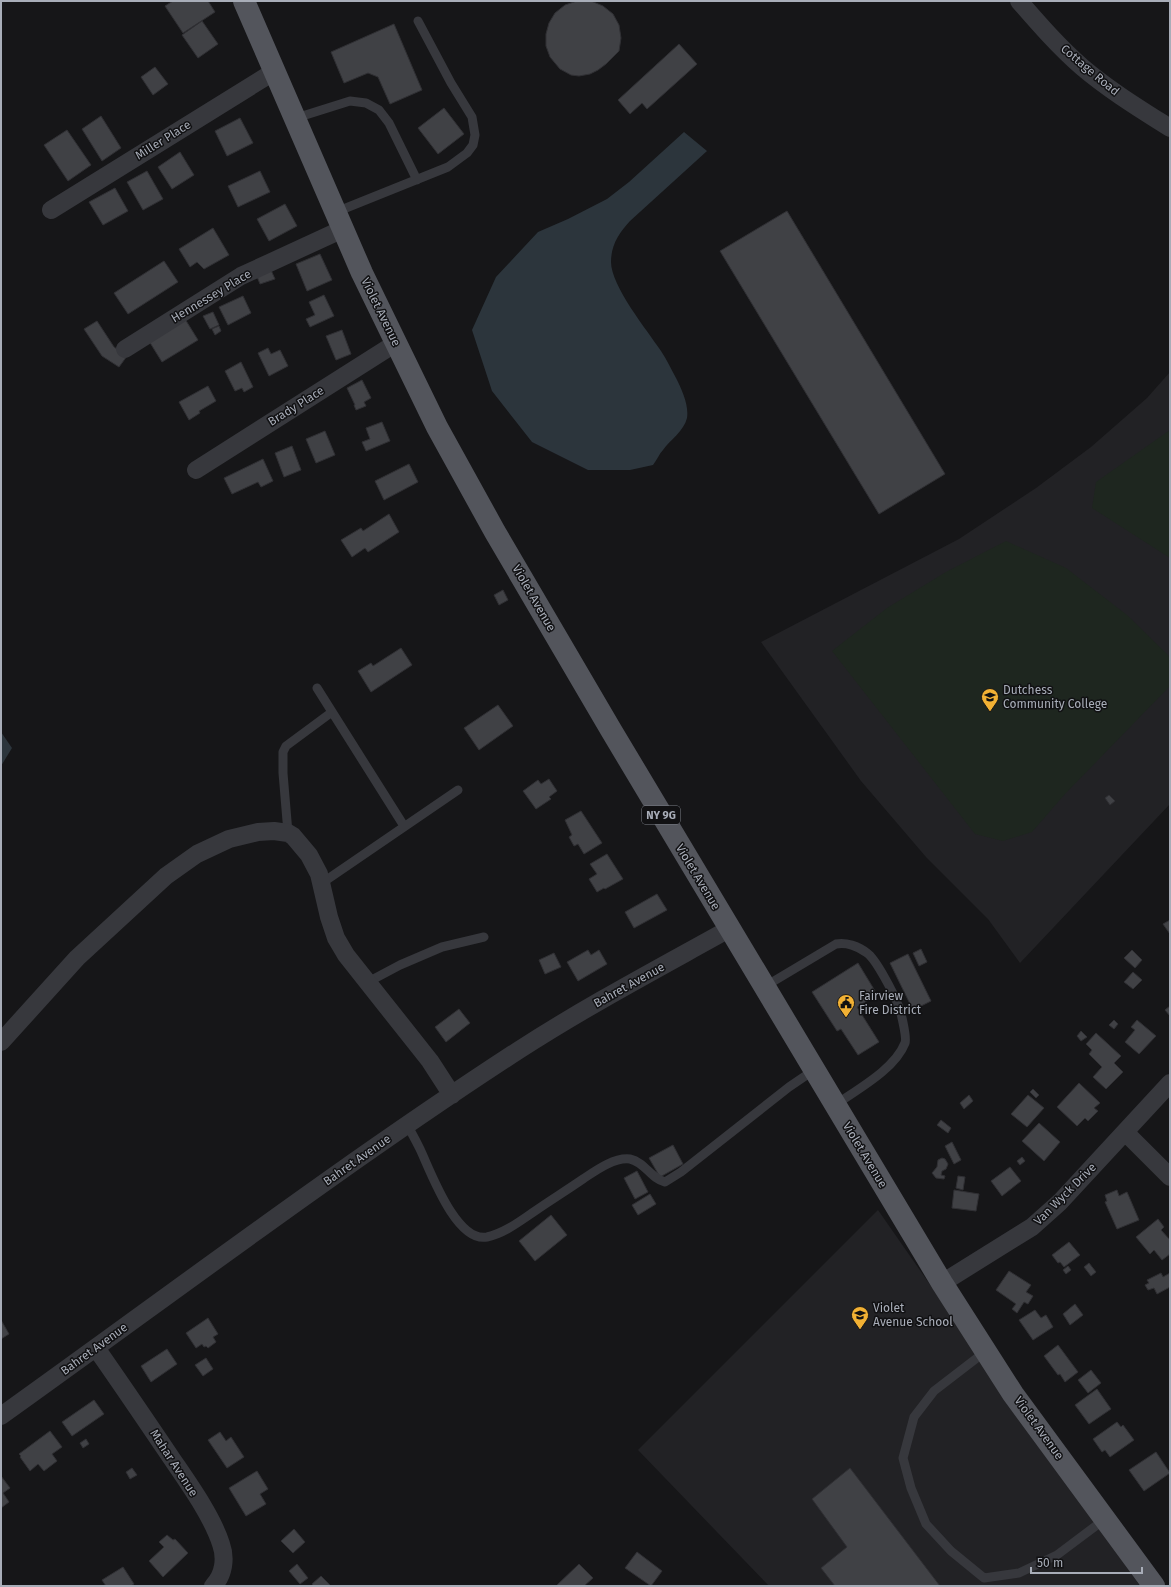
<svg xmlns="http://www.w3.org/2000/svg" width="1171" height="1587" font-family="'Fira Sans',sans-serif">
<rect width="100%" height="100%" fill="#161618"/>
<!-- built -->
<path fill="#222225" d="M 1170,372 L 1170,804 L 1020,963 L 988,919 L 926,857 L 861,781 L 761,642 L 959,539 L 1036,488 L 1091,447 L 1147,398 Z
M 878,1210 L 1140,1586 L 769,1586 L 638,1450 Z"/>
<!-- pitch -->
<path fill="#1e261f" d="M 1170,430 L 1170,558 L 1092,508 L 1096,482 Z
M 1006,541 L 1066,568 L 1127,615 L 1168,655 L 1170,659 L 1170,686 L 1065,794 L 1032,832 L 1003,841 L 975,834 L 832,651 L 887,608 L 946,572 Z"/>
<!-- water -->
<path fill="#2c353c" d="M 684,132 L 707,151 L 630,221 C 619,233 611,245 611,262 C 611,286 647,330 661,351 C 667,360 671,369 676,378 C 682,390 689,405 687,418 C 684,431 670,440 663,450 C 659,454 657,460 653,465 L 630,470 L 588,470 L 532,442 L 492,391 L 472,330 L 496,277 L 538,232 L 568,219 L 607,199 L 629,182 Z
M 1,732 L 12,748 L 1,766 Z"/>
<!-- building -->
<path fill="#404145" stroke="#303034" d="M 173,1 L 208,1 L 215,12 L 183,33 L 165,6 Z
M 577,1 L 591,1 L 603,6 L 613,14 L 619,25 L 621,38 L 619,51 L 606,64 L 598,70 L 590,74 L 579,76 L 571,75 L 560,69 L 550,57 L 546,46 L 546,34 L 549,23 L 555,13 L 565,5 Z
M 202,21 L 218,44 L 198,58 L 182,35 Z
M 394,24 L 422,90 L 390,104 L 378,77 L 368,73 L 344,83 L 331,52 Z
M 679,44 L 697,64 L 647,109 L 642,103 L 630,114 L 618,100 Z
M 155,67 L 168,84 L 153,95 L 141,77 Z
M 444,108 L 464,134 L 438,154 L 418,128 Z
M 101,116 L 121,148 L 102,161 L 82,129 Z
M 240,118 L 253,143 L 227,156 L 215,131 Z
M 67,130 L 91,165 L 68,181 L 44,145 Z
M 180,152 L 194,175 L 172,189 L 158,167 Z
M 147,171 L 163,199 L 143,210 L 127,182 Z
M 260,171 L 270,192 L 238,207 L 228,186 Z
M 115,188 L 128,211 L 103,225 L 89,202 Z
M 285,204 L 297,226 L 269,241 L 257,219 Z
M 787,211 L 945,474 L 879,514 L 720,251 Z
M 213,228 L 229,255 L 204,269 L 197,262 L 190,267 L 179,249 Z
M 320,254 L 332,280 L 307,291 L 296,264 Z
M 164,261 L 178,282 L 128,314 L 114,293 Z
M 270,268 L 275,279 L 260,284 L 256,274 Z
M 324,295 L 334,316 L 310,327 L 306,319 L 315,315 L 309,302 Z
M 243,296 L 251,313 L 228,325 L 219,307 Z
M 213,312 L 219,325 L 210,329 L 203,316 Z
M 185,319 L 198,340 L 162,362 L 149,341 Z
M 97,321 L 114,347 L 127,356 L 119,367 L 102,356 L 84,329 Z
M 219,326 L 221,331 L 215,335 L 212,329 Z
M 342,330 L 351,354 L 336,360 L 326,336 Z
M 268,348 L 271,354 L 280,350 L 288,366 L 269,376 L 258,353 Z
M 241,362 L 253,387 L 244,392 L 242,388 L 235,391 L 225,371 Z
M 362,380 L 371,398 L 364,402 L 366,406 L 356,410 L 354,405 L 355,405 L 347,388 Z
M 208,386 L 216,401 L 199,411 L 200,413 L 189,420 L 179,402 Z
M 382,422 L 390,441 L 366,451 L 362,442 L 370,439 L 366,428 Z
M 325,431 L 335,455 L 316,463 L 306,439 Z
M 292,446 L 301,470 L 284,477 L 275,453 Z
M 263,459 L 273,481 L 261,487 L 258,482 L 232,494 L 224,478 Z
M 409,464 L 418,482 L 384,500 L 375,481 Z
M 389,514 L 399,532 L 368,552 L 365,548 L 352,557 L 341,540 L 361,528 L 363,531 Z
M 503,590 L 508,600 L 499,605 L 494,595 Z
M 401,648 L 412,665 L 371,692 L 358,671 L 371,663 L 373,666 Z
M 498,705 L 513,726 L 479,750 L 464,728 Z
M 549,779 L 557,791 L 549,797 L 551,799 L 536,809 L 523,791 L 538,780 L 541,784 Z
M 1109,795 L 1115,801 L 1110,805 L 1105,798 Z
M 581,811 L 602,843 L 584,854 L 578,844 L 574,846 L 569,837 L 572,835 L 565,820 Z
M 607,854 L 623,879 L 605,889 L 604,888 L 597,892 L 589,879 L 597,874 L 590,864 Z
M 657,894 L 667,910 L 634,928 L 625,912 Z
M 1170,920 L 1170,934 L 1163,924 Z
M 921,949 L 927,962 L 919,966 L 913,953 Z
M 588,950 L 591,955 L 599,950 L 607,964 L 578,981 L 567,962 Z
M 1132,950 L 1142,960 L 1135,968 L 1124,958 Z
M 554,953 L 561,967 L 545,974 L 539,960 Z
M 908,954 L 931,1001 L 913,1010 L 890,963 Z
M 858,963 L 875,991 L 873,993 L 875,996 L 857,1007 L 879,1042 L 858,1055 L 841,1029 L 837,1031 L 812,992 Z
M 1133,972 L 1142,980 L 1133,989 L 1124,982 Z
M 1170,1006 L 1170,1016 L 1165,1010 Z
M 459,1009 L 470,1023 L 446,1042 L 435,1027 Z
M 1114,1020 L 1118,1024 L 1114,1029 L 1109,1025 Z
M 1137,1020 L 1156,1036 L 1139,1054 L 1125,1042 L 1135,1030 L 1131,1027 Z
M 1081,1031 L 1087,1037 L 1081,1041 L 1077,1036 Z
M 1096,1033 L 1121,1056 L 1114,1063 L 1123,1072 L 1106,1089 L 1093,1077 L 1102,1067 L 1089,1054 L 1092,1050 L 1086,1044 Z
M 1079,1083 L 1100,1103 L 1094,1108 L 1098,1111 L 1088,1121 L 1085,1118 L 1077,1126 L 1057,1107 Z
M 1033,1089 L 1039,1095 L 1036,1098 L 1030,1092 Z
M 969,1095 L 973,1101 L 964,1109 L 960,1103 Z
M 1028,1095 L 1044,1108 L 1027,1127 L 1011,1114 Z
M 941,1120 L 951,1128 L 948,1133 L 937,1125 Z
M 1039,1123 L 1060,1142 L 1044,1161 L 1022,1141 Z
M 952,1142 L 961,1160 L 954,1164 L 945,1146 Z
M 673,1145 L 683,1164 L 660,1177 L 649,1158 Z
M 1022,1157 L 1025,1161 L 1020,1165 L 1017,1161 Z
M 942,1158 L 945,1159 L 948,1164 L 946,1169 L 942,1171 L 941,1175 L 945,1176 L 944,1179 L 936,1178 L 932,1173 L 937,1167 L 938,1160 Z
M 1010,1167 L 1021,1181 L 1002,1196 L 991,1181 Z
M 637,1171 L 648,1192 L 635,1199 L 624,1178 Z
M 958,1176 L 965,1177 L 963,1190 L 956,1188 Z
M 954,1190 L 979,1194 L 976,1211 L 952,1208 Z
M 1117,1190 L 1119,1196 L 1127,1192 L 1139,1220 L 1117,1229 L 1105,1202 L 1107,1201 L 1105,1195 Z
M 650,1194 L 656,1204 L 638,1215 L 632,1205 Z
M 551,1215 L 567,1235 L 535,1261 L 519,1241 Z
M 1158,1219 L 1164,1227 L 1161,1230 L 1170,1240 L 1170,1254 L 1162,1260 L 1154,1250 L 1150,1254 L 1136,1237 Z
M 1069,1242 L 1080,1255 L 1064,1267 L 1060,1262 L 1058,1263 L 1052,1255 Z
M 1089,1263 L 1096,1272 L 1091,1276 L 1084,1267 Z
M 1068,1266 L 1071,1270 L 1066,1274 L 1063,1270 Z
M 1009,1271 L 1031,1285 L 1026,1292 L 1033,1296 L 1028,1304 L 1024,1302 L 1017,1313 L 1012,1309 L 1016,1304 L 996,1290 Z
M 1161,1273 L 1163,1277 L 1170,1273 L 1170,1287 L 1157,1294 L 1154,1288 L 1148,1290 L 1145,1285 L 1149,1283 L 1147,1280 Z
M 1075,1304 L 1083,1315 L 1070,1325 L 1063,1314 Z
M 1035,1310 L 1041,1318 L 1046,1315 L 1053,1327 L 1033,1340 L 1019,1320 Z
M 208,1318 L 218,1334 L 213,1337 L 216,1342 L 208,1348 L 206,1346 L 204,1347 L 202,1344 L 196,1348 L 186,1333 Z
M 1,1320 L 9,1334 L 1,1339 Z
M 1058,1345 L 1078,1372 L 1065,1382 L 1060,1374 L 1058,1375 L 1044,1356 Z
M 167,1349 L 177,1364 L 151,1382 L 141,1366 Z
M 206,1358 L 213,1369 L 203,1376 L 195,1365 Z
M 1091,1370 L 1101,1383 L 1088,1393 L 1078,1380 Z
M 1097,1389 L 1111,1409 L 1089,1424 L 1075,1405 Z
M 94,1400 L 104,1414 L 72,1436 L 62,1422 Z
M 1117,1422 L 1121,1427 L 1123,1425 L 1134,1440 L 1110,1457 L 1105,1450 L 1102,1452 L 1093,1439 Z
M 50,1431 L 62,1447 L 52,1454 L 57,1461 L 44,1471 L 38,1464 L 30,1471 L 20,1457 L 21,1456 L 19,1454 Z
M 220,1432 L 226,1441 L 231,1437 L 244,1457 L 227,1468 L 208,1440 Z
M 86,1439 L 89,1444 L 83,1448 L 80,1443 Z
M 1156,1452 L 1170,1473 L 1144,1491 L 1129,1470 Z
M 132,1468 L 137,1475 L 130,1479 L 126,1472 Z
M 850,1468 L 940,1586 L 835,1586 L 821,1568 L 847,1547 L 812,1499 Z
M 257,1471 L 268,1489 L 260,1494 L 266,1504 L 246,1516 L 229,1488 Z
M 1,1476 L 10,1488 L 3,1493 L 9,1502 L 1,1508 Z
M 294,1529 L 305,1542 L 293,1553 L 281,1541 Z
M 167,1535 L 173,1540 L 175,1539 L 188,1553 L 163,1577 L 149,1561 L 164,1547 L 159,1542 Z
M 637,1552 L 662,1571 L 651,1586 L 625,1568 Z
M 297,1564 L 308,1578 L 300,1584 L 289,1571 Z
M 579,1564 L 593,1578 L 584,1586 L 556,1586 Z
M 123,1567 L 134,1584 L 131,1586 L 106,1586 L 102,1580 Z
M 321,1576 L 331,1586 L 314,1586 L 312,1584 Z"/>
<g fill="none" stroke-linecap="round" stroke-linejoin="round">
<!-- service -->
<path stroke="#37383d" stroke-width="9" d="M 296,118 L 350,101 L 366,103 L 379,110 L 389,123 L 417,180
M 336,212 L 448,167 L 467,153 L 473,145 L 475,135 L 472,117 L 451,83 L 418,21
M 317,688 L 404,826
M 288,833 L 283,773 L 283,752 L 286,746 L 332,712
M 322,883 L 458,790
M 368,982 L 400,965 L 442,947 L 484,937
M 764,987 L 836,944 C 846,942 858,946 867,953 C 876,959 894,994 898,1005 C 901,1011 907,1038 905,1043 C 895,1069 858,1089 835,1105
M 407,1125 C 412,1133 416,1141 420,1149 C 430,1170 456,1243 487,1237 C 505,1233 520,1221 535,1211 C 551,1200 567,1190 583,1179 C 595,1171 614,1157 630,1159 C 645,1162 651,1179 665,1182 L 681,1172 L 789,1087 L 814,1070
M 986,1351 L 934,1391 L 914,1417 L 903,1458 L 911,1488 L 926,1524 L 951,1551 L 984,1578 L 1019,1573 L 1057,1555 L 1105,1519"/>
<!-- minor -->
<path stroke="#37383d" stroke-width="18" d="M 1019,1 C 1039,24 1059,47 1082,67 C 1109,90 1140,109 1170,128
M 51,210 L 275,71
M 125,349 L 241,276 L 343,229
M 196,470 L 396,343
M 1,1042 L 77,958 L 166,876 L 197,854 L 229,839 L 258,832 L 274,831 L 288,833 L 293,836 L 309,855 L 319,874 L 329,917 L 336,938 L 346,955 L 430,1061 L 452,1095
M 1125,1132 L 1170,1177
M 942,1283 L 1032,1227 L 1060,1202 L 1170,1083
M 96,1348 C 122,1385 147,1422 172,1459 C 189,1484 212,1516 221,1544 C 226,1558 224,1575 213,1586
M 1,1416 C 173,1293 342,1165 519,1050 C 587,1006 659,968 729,929"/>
<!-- primary -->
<path stroke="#53555c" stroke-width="22" d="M 244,1 L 362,273 L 437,427 L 495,532 L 611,730 L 942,1283 L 1013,1394 L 1154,1586"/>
</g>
<!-- icons -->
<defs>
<symbol id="university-pin" viewBox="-11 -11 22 30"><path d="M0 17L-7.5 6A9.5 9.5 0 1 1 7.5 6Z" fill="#f2b134" stroke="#111113"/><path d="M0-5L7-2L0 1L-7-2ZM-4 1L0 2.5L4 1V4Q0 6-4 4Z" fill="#111"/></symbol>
<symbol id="civic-pin" viewBox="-11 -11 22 30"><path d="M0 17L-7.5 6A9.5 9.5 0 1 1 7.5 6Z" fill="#f2b134" stroke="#111113"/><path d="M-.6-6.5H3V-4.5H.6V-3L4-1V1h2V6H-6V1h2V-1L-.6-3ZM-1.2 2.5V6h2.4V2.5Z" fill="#111"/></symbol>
<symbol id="school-pin" viewBox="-11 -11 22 30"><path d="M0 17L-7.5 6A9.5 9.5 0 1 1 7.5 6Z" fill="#f2b134" stroke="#111113"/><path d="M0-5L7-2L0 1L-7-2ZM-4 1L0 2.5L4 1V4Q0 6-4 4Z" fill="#111"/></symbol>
</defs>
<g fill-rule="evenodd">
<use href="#university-pin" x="980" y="687" width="20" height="27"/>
<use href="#civic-pin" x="836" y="993" width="20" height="27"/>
<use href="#school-pin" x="850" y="1305" width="20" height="27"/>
</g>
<g text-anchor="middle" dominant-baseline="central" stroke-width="3" stroke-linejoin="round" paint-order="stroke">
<!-- shield labels -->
<rect fill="#111113" stroke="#7b7e86" stroke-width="1" x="642" y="806" width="38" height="18" rx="3"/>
<g font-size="11" font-weight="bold" fill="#a8adb8">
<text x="661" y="815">NY 9G</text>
</g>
<!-- street labels -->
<g font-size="12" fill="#a8adb8" stroke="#111113">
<text transform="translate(1090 70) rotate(40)">Cottage Road</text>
<text transform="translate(163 140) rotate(-32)">Miller Place</text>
<text transform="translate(211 296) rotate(-31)">Hennessey Place</text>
<text transform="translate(381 312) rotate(64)">Violet Avenue</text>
<text transform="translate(296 406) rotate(-32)">Brady Place</text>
<text transform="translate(534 598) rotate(60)">Violet Avenue</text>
<text transform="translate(698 877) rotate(59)">Violet Avenue</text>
<text transform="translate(629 985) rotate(-29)">Bahret Avenue</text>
<text transform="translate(865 1155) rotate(59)">Violet Avenue</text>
<text transform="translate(357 1160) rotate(-35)">Bahret Avenue</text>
<text transform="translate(1065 1194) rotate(-45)">Van Wyck Drive</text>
<text transform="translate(94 1349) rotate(-36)">Bahret Avenue</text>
<text transform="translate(1039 1428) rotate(54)">Violet Avenue</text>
<text transform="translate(174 1463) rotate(57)">Mahar Avenue</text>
</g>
<!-- poi labels -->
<g font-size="12" fill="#a8adb8" stroke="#111113" text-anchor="start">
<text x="1003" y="690">Dutchess<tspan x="1003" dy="14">Community College</tspan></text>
<text x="859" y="996">Fairview<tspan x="859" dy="14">Fire District</tspan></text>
<text x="873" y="1308">Violet<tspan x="873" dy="14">Avenue School</tspan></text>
</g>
</g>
<!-- border -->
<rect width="1171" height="1587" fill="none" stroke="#a8adb8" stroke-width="4"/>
<!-- scale -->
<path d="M1031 1567v6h111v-6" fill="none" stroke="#a8adb8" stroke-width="2"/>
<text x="1037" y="1567" font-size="12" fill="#a8adb8" stroke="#111113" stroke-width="3" paint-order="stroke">50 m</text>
</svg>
